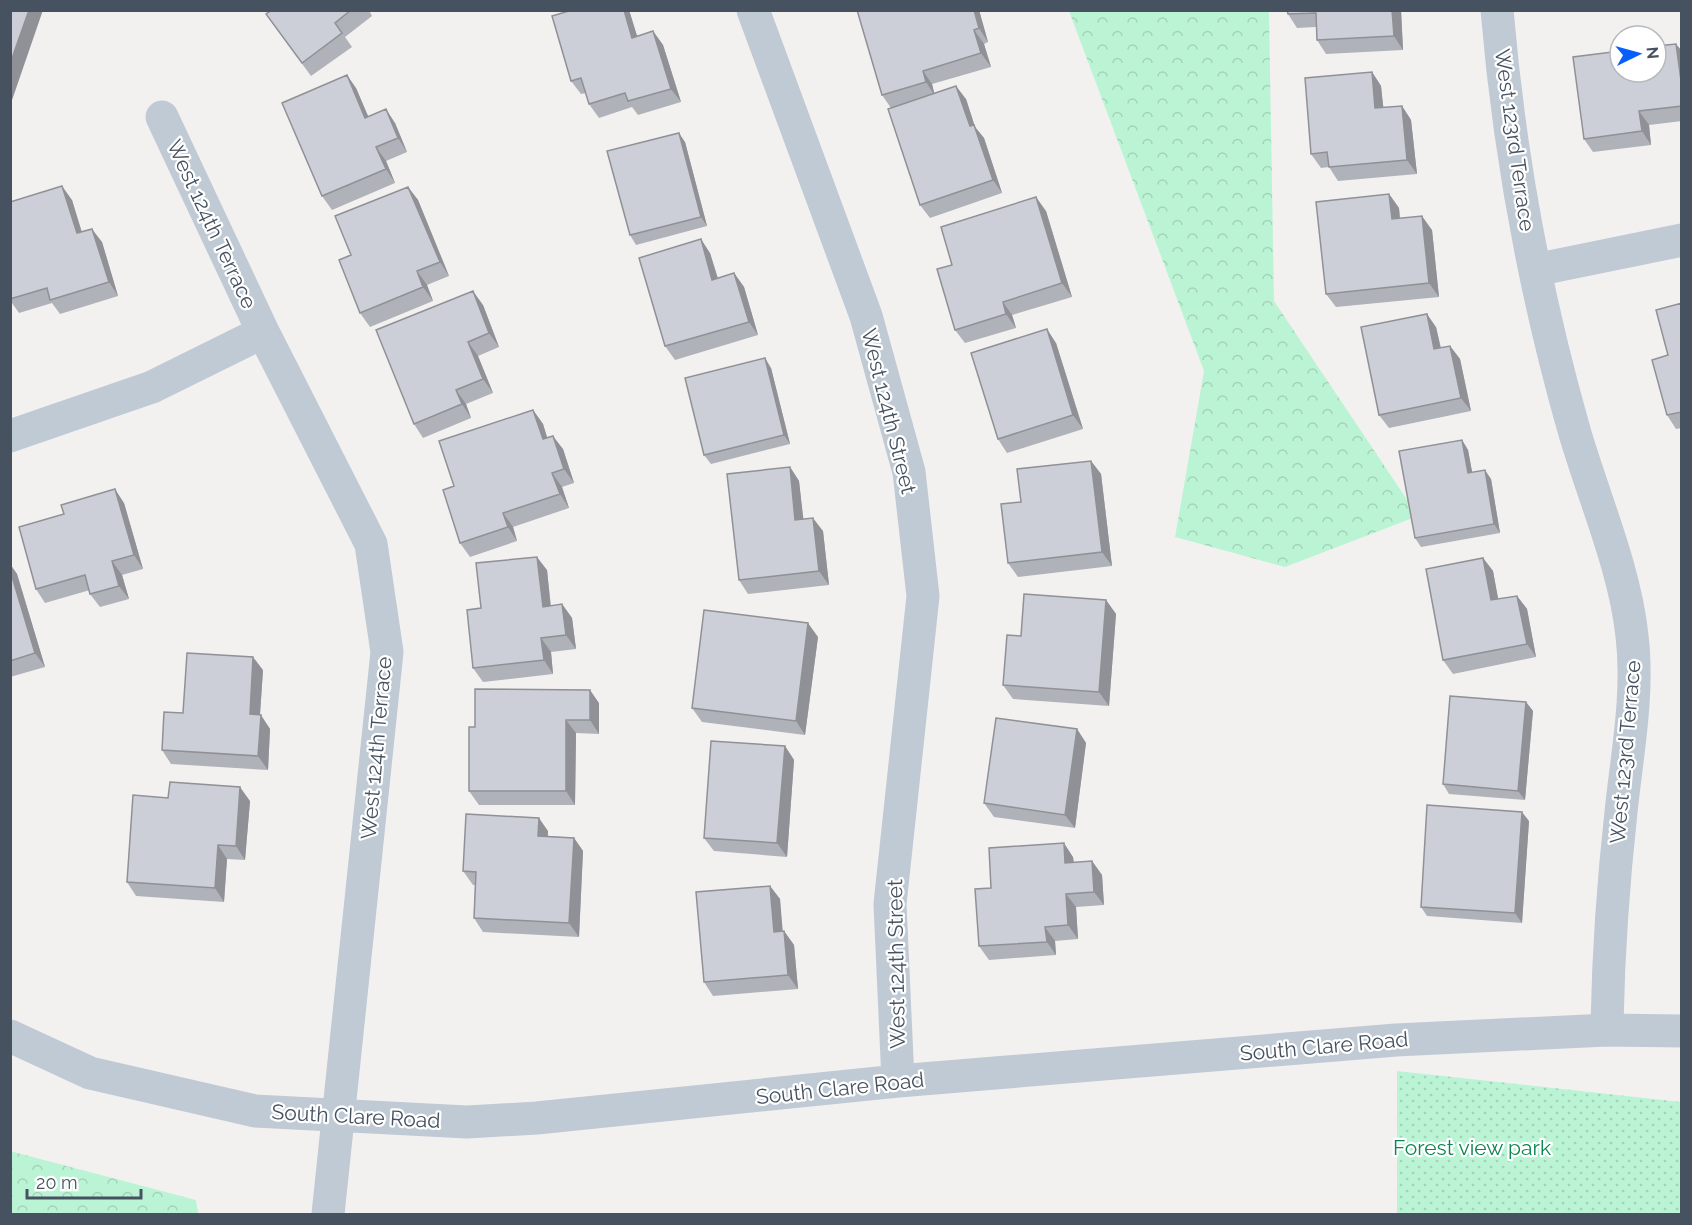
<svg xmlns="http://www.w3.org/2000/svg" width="1692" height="1225" font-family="Raleway,sans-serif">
<defs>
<pattern id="grass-dots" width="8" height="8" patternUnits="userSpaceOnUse" patternTransform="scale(1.5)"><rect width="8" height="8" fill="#bbf4d5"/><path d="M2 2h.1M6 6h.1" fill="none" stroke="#a2d3b9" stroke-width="1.8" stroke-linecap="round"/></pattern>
<pattern id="forest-crowns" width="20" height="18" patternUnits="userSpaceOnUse" patternTransform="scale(1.5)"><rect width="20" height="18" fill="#bbf4d5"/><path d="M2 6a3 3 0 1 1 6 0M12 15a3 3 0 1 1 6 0" fill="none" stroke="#a2d3b9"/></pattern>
</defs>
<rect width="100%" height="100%" fill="#f3f1f0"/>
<!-- grass -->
<path fill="url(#grass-dots)" d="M 1397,1071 L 1681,1102 L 1681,1214 L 1397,1214 Z"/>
<!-- forest -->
<path fill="url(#forest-crowns)" d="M 1069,11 L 1269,11 L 1274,301 L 1418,516 L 1285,567 L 1175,537 L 1204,371 Z
M 10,1151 L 196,1200 L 198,1214 L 11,1214 Z"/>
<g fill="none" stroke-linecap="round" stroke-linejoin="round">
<!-- minor -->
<path stroke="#c0cad4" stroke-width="33" d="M 753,10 L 866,316 L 909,472 L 923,596 L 890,904 L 898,1081
M 1497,10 C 1509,152 1535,293 1574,430 C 1593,496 1625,568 1632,636 C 1639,694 1627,754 1621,812 C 1613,885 1608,957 1607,1030
M 162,117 L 263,332 L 371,544 L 387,652 L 328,1214
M 1535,270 L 1682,240
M 10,436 L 152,387 L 263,332
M 10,1036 L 90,1073 L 255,1111 L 467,1122 L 537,1118 L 898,1081 L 1396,1040 L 1607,1030 L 1682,1031"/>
</g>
<!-- wall -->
<path fill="#afb2b9" d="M 272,10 L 369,10 L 372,16 L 345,37 L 352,47 L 311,76 L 276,28 Z
M 629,10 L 637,36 L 653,31 L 663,45 L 681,102 L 638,115 L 632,107 L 599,118 L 589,104 L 586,93 L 581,94 L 571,81 Z
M 857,10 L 979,10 L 988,42 L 984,44 L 991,67 L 932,84 L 934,93 L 966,99 L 975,127 L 984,138 L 1002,193 L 930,218 L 920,205 L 891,108 L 882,95 Z
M 1287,10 L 1401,10 L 1403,50 L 1326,54 L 1317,40 L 1316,27 L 1297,28 L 1288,14 Z
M 1682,51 L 1682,121 L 1649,125 L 1651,145 L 1593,152 L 1584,139 Z
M 1372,72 L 1381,86 L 1383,108 L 1402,106 L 1411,120 L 1417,174 L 1338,181 L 1329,167 L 1321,168 L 1311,154 Z
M 356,88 L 368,117 L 395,123 L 407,152 L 386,161 L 395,183 L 332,210 L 322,196 Z
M 685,142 L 707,226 L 636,245 L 630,235 Z
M 408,187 L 418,200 L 449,276 L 427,285 L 433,301 L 370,327 L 360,313 L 351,255 Z
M 1389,194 L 1399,208 L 1400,218 L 1432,230 L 1439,297 L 1336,307 L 1326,294 Z
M 72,200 L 82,232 L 102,242 L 118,296 L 60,314 L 52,303 L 19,313 L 10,300 L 10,202 Z
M 1046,211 L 1072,297 L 1012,315 L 1016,328 L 965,343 L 955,330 L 952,265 Z
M 710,253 L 718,278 L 734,273 L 744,287 L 758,335 L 675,360 L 665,346 Z
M 1682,303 L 1682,428 L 1676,429 L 1667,415 L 1668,355 Z
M 483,305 L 499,347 L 478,356 L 493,393 L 466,404 L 471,418 L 423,438 L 414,424 Z
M 1436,327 L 1441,348 L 1450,346 L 1460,359 L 1471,411 L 1389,428 L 1379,415 Z
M 1056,343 L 1083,429 L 1007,453 L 998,439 Z
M 771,368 L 790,444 L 711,464 L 704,455 Z
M 533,410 L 543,424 L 547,438 L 563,449 L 574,483 L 562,487 L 569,508 L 513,527 L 517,541 L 470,557 L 460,543 L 454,486 Z
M 1462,440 L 1468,450 L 1472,472 L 1491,479 L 1500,533 L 1421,547 L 1415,538 Z
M 1091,461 L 1101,474 L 1112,566 L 1018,577 L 1008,563 L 1021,502 Z
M 790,467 L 799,481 L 803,519 L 823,531 L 829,585 L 748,594 L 739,580 Z
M 124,503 L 143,569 L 122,575 L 129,599 L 100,607 L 90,594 L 90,590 L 45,603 L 36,589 Z
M 1483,558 L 1493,571 L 1498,599 L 1517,596 L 1527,609 L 1536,657 L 1453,674 L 1443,660 Z
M 10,564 L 17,574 L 45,667 L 10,677 Z
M 547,570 L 551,606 L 562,604 L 572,618 L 576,649 L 551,652 L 553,674 L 483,682 L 473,668 L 481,608 Z
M 1106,600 L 1116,614 L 1109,706 L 1013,699 L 1003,685 L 1021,636 Z
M 818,637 L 805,735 L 702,722 L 692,708 Z
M 263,670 L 260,715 L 270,729 L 268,770 L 171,764 L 162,750 L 183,713 Z
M 1526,702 L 1533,711 L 1525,800 L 1449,794 L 1443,784 Z
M 599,703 L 599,734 L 576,733 L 575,805 L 479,805 L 469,791 L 475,727 Z
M 1077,729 L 1086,743 L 1075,828 L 994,817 L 984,803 Z
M 785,746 L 794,760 L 787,857 L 714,851 L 704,838 Z
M 168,798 L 250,801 L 245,860 L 227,859 L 224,902 L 136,896 L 127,882 Z
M 1529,821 L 1522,923 L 1427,916 L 1421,907 Z
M 548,831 L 548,836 L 574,838 L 583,851 L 579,937 L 483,932 L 474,918 L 475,885 L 473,885 L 463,871 Z
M 1073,857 L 1074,863 L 1092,861 L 1102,875 L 1104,905 L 1076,907 L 1078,939 L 1055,941 L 1056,955 L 989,960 L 979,946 L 991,888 Z
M 770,886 L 780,899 L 782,931 L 784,931 L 794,945 L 798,989 L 713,996 L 704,982 Z"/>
<!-- shaded-wall -->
<path fill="#8f9196" d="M 29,10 L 43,10 L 10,106 L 10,64 Z
M 624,10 L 629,10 L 642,52 L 632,38 Z
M 974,10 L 979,10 L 988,42 L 979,28 Z
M 1392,10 L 1401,10 L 1403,50 L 1394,36 Z
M 974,30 L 984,44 L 991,67 L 981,53 Z
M 653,31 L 663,45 L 681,102 L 671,89 Z
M 1676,44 L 1682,51 L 1682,88 Z
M 923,71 L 932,84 L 935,96 L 926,82 Z
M 1372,72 L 1381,86 L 1385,122 L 1375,108 Z
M 347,75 L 356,88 L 375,132 L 365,118 Z
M 956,86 L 966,99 L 975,127 L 984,138 L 1002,193 L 993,180 L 970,126 Z
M 1402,106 L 1411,120 L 1417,174 L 1407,160 Z
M 386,109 L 395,123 L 407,152 L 398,138 Z
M 1639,111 L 1649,125 L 1651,145 L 1642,131 Z
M 679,133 L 685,142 L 707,226 L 701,217 Z
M 376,147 L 386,161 L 395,183 L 386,169 Z
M 62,186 L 72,200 L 86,247 L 77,233 Z
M 408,187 L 418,200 L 449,276 L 440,262 Z
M 1389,194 L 1399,208 L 1401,233 L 1392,219 Z
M 1036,197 L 1046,211 L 1072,297 L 1062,283 Z
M 1422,216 L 1432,230 L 1439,297 L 1429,283 Z
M 92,229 L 102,242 L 118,296 L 109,282 Z
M 701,239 L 710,253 L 722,293 L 712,280 Z
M 417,271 L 427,285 L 433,301 L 423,287 Z
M 734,273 L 744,287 L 758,335 L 749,322 Z
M 473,291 L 483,305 L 499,347 L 489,333 Z
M 1003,302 L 1012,315 L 1016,328 L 1006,314 Z
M 1427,314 L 1436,327 L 1444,363 L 1434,349 Z
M 1047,329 L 1056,343 L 1083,429 L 1073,415 Z
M 468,342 L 478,356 L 493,393 L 483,379 Z
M 1450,346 L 1460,359 L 1471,411 L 1461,398 Z
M 765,358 L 771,368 L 790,444 L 784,435 Z
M 456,390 L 466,404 L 471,418 L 462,404 Z
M 533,410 L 543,424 L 552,453 L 543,439 Z
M 553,436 L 563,449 L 574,483 L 564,469 Z
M 1462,440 L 1468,450 L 1474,482 L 1468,473 Z
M 1091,461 L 1101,474 L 1112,566 L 1102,552 Z
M 790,467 L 799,481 L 805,533 L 795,520 Z
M 1485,470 L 1491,479 L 1500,533 L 1494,524 Z
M 552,473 L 562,487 L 569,508 L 560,494 Z
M 115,489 L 124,503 L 143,569 L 134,555 Z
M 503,513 L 513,527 L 517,541 L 508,527 Z
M 813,518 L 823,531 L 829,585 L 819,571 Z
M 537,557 L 547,570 L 552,621 L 543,607 Z
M 1483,558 L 1493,571 L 1501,614 L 1491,600 Z
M 112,561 L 122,575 L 129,599 L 119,586 Z
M 10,564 L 17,574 L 45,667 L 35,653 L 10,570 Z
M 1517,596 L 1527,609 L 1536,657 L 1527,644 Z
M 1106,600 L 1116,614 L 1109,706 L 1099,692 Z
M 562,604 L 572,618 L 576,649 L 566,635 Z
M 808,623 L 818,637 L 805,735 L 796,721 Z
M 541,638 L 551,652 L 553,674 L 544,660 Z
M 253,657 L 263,670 L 259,728 L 250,714 Z
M 590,690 L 599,703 L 599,734 L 590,720 Z
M 1526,702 L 1533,711 L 1525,800 L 1518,791 Z
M 261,715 L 270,729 L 268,770 L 258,756 Z
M 566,720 L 576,733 L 575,805 L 566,791 Z
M 1077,729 L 1086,743 L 1075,828 L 1065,815 Z
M 785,746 L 794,760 L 787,857 L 777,843 Z
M 240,787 L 250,801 L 245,860 L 236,846 Z
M 1522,812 L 1529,821 L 1522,923 L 1515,913 Z
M 539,818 L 548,831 L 547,849 L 538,836 Z
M 574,838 L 583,851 L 579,937 L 569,923 Z
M 1064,843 L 1073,857 L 1075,877 L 1065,863 Z
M 218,845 L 227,859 L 224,902 L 215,888 Z
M 1092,861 L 1102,875 L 1104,905 L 1094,892 Z
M 770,886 L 780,899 L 784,946 L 774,932 Z
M 1066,894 L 1076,907 L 1078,939 L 1068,925 Z
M 1045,927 L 1055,941 L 1056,955 L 1047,942 Z
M 784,931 L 794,945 L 798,989 L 788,975 Z"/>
<!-- building -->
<path fill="#cccfd7" stroke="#8f9196" stroke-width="1.5" d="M 10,10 L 29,10 L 10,64 Z
M 272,10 L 351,10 L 335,23 L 342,33 L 302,63 L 266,14 Z
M 572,10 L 624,10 L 632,38 L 653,31 L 671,89 L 628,101 L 625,93 L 589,104 L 581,78 L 571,81 L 552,16 Z
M 857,10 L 974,10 L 979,28 L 974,30 L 981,53 L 923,71 L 926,82 L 882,95 Z
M 1287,10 L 1392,10 L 1394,36 L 1317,40 L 1316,13 L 1288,14 Z
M 1676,44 L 1682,88 L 1682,106 L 1639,111 L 1642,131 L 1584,139 L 1573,57 L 1620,51 L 1620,72 L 1656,72 L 1656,46 Z
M 1372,72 L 1375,108 L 1402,106 L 1407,160 L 1329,167 L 1327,152 L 1311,154 L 1305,78 Z
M 347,75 L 365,118 L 386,109 L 398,138 L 376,147 L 386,169 L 322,196 L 282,103 Z
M 956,86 L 970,126 L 974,125 L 993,180 L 920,205 L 888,109 Z
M 679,133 L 701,217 L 630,235 L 607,151 Z
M 62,186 L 77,233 L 92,229 L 109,282 L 50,300 L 47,288 L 10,299 L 10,202 Z
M 408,187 L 440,262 L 417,271 L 423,287 L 360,313 L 339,260 L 351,255 L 335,216 Z
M 1389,194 L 1392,219 L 1422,216 L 1429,283 L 1326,294 L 1316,202 Z
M 1036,197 L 1062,283 L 1003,302 L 1006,314 L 955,330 L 937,269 L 952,265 L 941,227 Z
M 701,239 L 712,280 L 734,273 L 749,322 L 665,346 L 639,258 Z
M 473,291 L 489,333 L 468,342 L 483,379 L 456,390 L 462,404 L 414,424 L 376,330 Z
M 1682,303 L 1682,412 L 1667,415 L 1652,360 L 1668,355 L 1656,310 Z
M 1427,314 L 1434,349 L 1450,346 L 1461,398 L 1379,415 L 1361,327 Z
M 1047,329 L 1073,415 L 998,439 L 971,353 Z
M 765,358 L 784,435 L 704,455 L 685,378 Z
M 533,410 L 543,439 L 553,436 L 564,469 L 552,473 L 560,494 L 503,513 L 508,527 L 460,543 L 443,490 L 454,486 L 439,441 Z
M 1462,440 L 1468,473 L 1485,470 L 1494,524 L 1415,538 L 1399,451 Z
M 1091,461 L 1102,552 L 1008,563 L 1001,504 L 1021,502 L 1017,469 Z
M 790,467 L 795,520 L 813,518 L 819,571 L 739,580 L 727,474 Z
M 115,489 L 134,555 L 112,561 L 119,586 L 90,594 L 85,575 L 36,589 L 19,527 L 64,514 L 61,505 Z
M 537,557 L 543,607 L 562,604 L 566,635 L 541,638 L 544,660 L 473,668 L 467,610 L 481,608 L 476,563 Z
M 1483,558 L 1491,600 L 1517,596 L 1527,644 L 1443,660 L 1426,569 Z
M 10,570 L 35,653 L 10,661 Z
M 1024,594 L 1106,600 L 1099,692 L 1003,685 L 1007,635 L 1021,636 Z
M 704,610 L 808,623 L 796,721 L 692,708 Z
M 187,653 L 253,657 L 250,714 L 261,715 L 258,756 L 162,750 L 164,712 L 183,713 Z
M 475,689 L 590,690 L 590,720 L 566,720 L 566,791 L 469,791 L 469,727 L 475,727 Z
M 1450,696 L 1526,702 L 1518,791 L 1443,784 Z
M 996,718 L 1077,729 L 1065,815 L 984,803 Z
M 711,741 L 785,746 L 777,843 L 704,838 Z
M 170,782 L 240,787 L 236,846 L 218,845 L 215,888 L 127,882 L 133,795 L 168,798 Z
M 1427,805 L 1522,812 L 1515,913 L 1421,907 Z
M 466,814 L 539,818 L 538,836 L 574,838 L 569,923 L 474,918 L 476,872 L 463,871 Z
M 1064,843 L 1065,863 L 1092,861 L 1094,892 L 1066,894 L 1068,925 L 1045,927 L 1047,942 L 979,946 L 975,889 L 991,888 L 989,848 Z
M 770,886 L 774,932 L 784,931 L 788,975 L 704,982 L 696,892 Z"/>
<g text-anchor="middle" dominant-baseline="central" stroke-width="4.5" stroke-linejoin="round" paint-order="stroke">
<!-- street labels -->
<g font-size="21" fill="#465260" stroke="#fff">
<text transform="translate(1515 140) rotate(82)">West 123rd Terrace</text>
<text transform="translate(212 224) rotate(65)">West 124th Terrace</text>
<text transform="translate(889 411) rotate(76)">West 124th Street</text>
<text transform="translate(376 748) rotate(-85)">West 124th Terrace</text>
<text transform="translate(1625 752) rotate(-85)">West 123rd Terrace</text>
<text transform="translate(896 964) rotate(-91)">West 124th Street</text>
<text transform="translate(1324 1046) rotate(-5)">South Clare Road</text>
<text transform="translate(840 1088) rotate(-6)">South Clare Road</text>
<text transform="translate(356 1116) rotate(3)">South Clare Road</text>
</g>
<!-- park labels -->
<g font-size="21" fill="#0d8552" stroke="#fff">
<text x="1472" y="1147">Forest view park</text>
</g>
</g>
<!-- border -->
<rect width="1692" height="1225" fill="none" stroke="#465260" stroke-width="24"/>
<!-- north arrow -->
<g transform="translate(1638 54) rotate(85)"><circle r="28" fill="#ffffff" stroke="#b5babf" stroke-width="1.5"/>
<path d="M0-4.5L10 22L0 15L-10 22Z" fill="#065ff8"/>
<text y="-9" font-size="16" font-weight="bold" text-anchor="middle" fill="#465260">N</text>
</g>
<!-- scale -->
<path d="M27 1189v9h114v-9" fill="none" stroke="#465260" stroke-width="3"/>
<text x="36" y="1189" font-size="18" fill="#465260" stroke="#ffffff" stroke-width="4.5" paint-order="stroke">20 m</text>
</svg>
